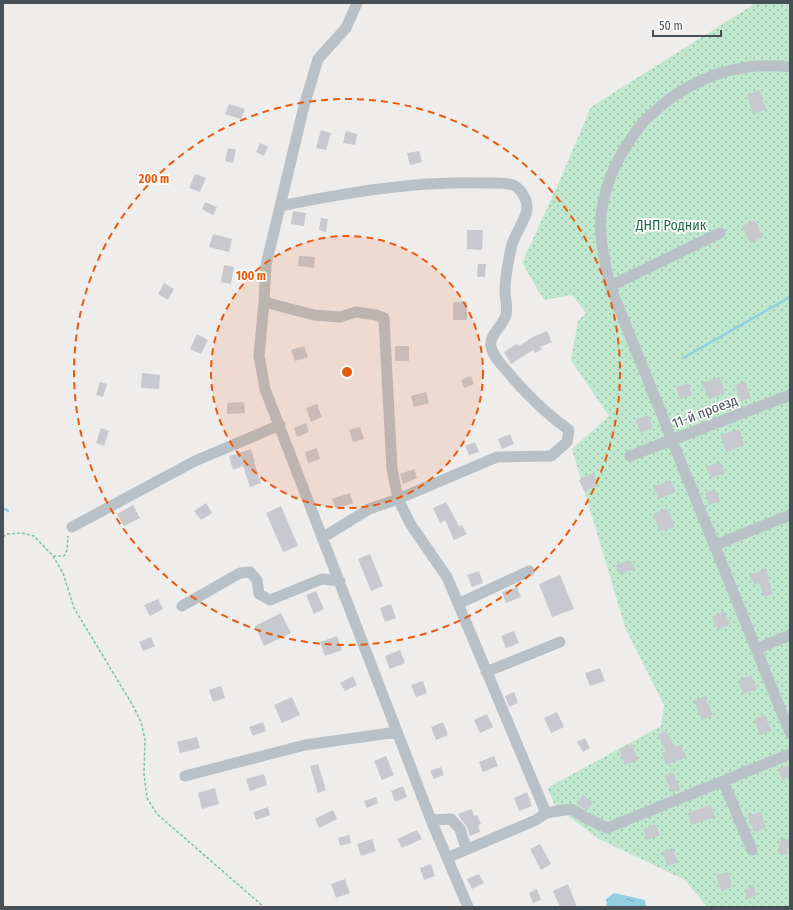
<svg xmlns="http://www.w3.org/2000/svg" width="793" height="910" font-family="'Fira Sans Condensed',sans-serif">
<defs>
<pattern id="garden-dots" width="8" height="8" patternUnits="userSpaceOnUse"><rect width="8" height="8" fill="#bfe8ce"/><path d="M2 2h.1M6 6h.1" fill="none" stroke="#9dbeaa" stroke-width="1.8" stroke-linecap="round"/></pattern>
<pattern id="water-ripples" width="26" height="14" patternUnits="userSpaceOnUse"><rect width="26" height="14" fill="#91d0e0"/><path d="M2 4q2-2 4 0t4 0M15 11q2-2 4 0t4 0" fill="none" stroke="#78abb8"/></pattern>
</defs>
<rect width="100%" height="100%" fill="#efecec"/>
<!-- garden -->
<path fill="url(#garden-dots)" d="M 756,3 L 790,3 L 790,907 L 707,907 L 685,880 L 599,839 L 556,807 L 547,788 L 661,726 L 664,705 L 626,630 L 572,449 L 609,416 L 571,360 L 578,321 L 586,313 L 572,295 L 544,300 L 522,263 L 559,182 L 591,107 Z"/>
<!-- water -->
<path fill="url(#water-ripples)" d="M 614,893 L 645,900 L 646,907 L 607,907 L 606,899 Z"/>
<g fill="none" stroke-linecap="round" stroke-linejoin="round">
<!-- stream -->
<path stroke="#91d0e0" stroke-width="2.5" d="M 683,358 L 790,297
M 3,508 L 8,511"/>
</g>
<!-- building -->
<path fill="#c7c9ce" d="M 759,90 L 766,109 L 753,114 L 747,95 Z
M 229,104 L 245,109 L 241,119 L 225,114 Z
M 321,130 L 331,133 L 326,150 L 316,148 Z
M 346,131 L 357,134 L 355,145 L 343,143 Z
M 260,143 L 268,147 L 264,156 L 256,152 Z
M 228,148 L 236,150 L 233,163 L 225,161 Z
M 419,151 L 422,162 L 410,165 L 407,153 Z
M 195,174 L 206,178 L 200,192 L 189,188 Z
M 205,202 L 217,207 L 213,215 L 202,209 Z
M 293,211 L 306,213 L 304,226 L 291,224 Z
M 321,218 L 328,219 L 326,232 L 319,230 Z
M 755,220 L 763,237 L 750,243 L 742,226 Z
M 467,230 L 483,230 L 482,250 L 467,249 Z
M 213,234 L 232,239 L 229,252 L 209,247 Z
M 299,256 L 315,257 L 314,268 L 298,266 Z
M 478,264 L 486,264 L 485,277 L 477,277 Z
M 224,265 L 234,267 L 231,284 L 221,282 Z
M 164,283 L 174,289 L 168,300 L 158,294 Z
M 453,302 L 467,302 L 467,320 L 453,320 Z
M 547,331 L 552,342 L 540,347 L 542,349 L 535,353 L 533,350 L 511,364 L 504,352 L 517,344 L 519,346 L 533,337 Z
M 197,334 L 208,340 L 201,354 L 190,349 Z
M 304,346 L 308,357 L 295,361 L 291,350 Z
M 395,346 L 409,346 L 409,361 L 395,361 Z
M 142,373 L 160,375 L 159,389 L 141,388 Z
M 471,376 L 474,384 L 464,388 L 461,380 Z
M 719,377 L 725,393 L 709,399 L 702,383 Z
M 100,382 L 107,384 L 103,397 L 96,395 Z
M 745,382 L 751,398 L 741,402 L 735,385 Z
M 688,383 L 692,395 L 680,399 L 676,387 Z
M 426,392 L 429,403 L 414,407 L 411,396 Z
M 244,402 L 245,413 L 227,414 L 227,403 Z
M 317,404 L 322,417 L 311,422 L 306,408 Z
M 648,415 L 653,428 L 641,433 L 635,420 Z
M 306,423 L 309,432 L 297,437 L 294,428 Z
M 360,427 L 364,439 L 353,442 L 349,430 Z
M 101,428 L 109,431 L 104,446 L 96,443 Z
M 739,429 L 744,445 L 726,452 L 720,435 Z
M 510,434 L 514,444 L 502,449 L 498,439 Z
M 475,442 L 479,452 L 469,455 L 465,446 Z
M 317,448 L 320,459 L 308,463 L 305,452 Z
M 251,449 L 255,462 L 254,462 L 261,483 L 250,487 L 243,466 L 233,470 L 229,456 Z
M 720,462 L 725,473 L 711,478 L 706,467 Z
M 414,469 L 417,478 L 403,484 L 400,474 Z
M 593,473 L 598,485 L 584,491 L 579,480 Z
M 670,480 L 675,492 L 659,499 L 654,487 Z
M 715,489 L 720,501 L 709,505 L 705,493 Z
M 350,493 L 353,503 L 336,509 L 332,499 Z
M 446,502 L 459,526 L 462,525 L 467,534 L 454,540 L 445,520 L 440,523 L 433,508 Z
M 206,503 L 212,513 L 201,520 L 194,511 Z
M 133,505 L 140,518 L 124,526 L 117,514 Z
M 281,506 L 298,546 L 283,552 L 266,513 Z
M 667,508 L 675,527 L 660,532 L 653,514 Z
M 370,554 L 383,586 L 371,591 L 358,559 Z
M 630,560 L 634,569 L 619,574 L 616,565 Z
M 766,568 L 770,579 L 768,579 L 773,594 L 764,597 L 759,583 L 754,585 L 750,575 Z
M 479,571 L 483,583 L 472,587 L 467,575 Z
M 560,575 L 574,609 L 552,617 L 539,584 Z
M 517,587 L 521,597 L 506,603 L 502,592 Z
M 316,591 L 324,609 L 314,614 L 306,595 Z
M 158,599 L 163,609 L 150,616 L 144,605 Z
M 391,604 L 396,618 L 385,622 L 380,608 Z
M 724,611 L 730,624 L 718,630 L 712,617 Z
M 281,613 L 291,633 L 264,646 L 255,626 Z
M 514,631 L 519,643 L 506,648 L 501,636 Z
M 337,636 L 342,650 L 325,656 L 320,642 Z
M 151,637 L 155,646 L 143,651 L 139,642 Z
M 400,650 L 405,663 L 390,669 L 385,656 Z
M 600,668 L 605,681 L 590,686 L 585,673 Z
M 751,675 L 757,689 L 743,694 L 738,681 Z
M 353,676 L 357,685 L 345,691 L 340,683 Z
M 423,681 L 427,693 L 416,697 L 411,685 Z
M 221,686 L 225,698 L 213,702 L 209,690 Z
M 514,692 L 518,703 L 509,707 L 505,696 Z
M 705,696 L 713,715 L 702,720 L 694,701 Z
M 292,697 L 300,715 L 282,723 L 274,705 Z
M 557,712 L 564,727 L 551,733 L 544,718 Z
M 487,714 L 493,727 L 480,733 L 474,720 Z
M 765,715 L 771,731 L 760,735 L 754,719 Z
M 263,722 L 266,731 L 253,736 L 249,727 Z
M 443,722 L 448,735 L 436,740 L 431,727 Z
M 666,731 L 675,747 L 681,745 L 686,757 L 667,765 L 662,753 L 666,751 L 658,735 Z
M 197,737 L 200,748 L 180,753 L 177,742 Z
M 585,738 L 590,748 L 583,752 L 577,742 Z
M 632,744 L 638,760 L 625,765 L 619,749 Z
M 386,756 L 394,775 L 382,780 L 374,761 Z
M 494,756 L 498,766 L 483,772 L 479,762 Z
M 318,764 L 326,790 L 318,793 L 310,766 Z
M 790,765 L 790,778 L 782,780 L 778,768 Z
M 441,767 L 444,775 L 434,779 L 430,771 Z
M 673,773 L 680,789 L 672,793 L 664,776 Z
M 264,774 L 267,785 L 250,791 L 246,779 Z
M 403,786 L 407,797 L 395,802 L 391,791 Z
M 215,788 L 219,804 L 202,809 L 198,793 Z
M 527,792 L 532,806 L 519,811 L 514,798 Z
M 583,795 L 593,802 L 587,811 L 577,804 Z
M 376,797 L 378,803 L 367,808 L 364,801 Z
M 711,805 L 715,817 L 691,825 L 688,813 Z
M 268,807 L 270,815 L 256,820 L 253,812 Z
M 472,809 L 474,816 L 477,815 L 481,824 L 478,825 L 480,832 L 470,836 L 467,827 L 460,818 L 458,814 Z
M 333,810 L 337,819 L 319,828 L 315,819 Z
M 760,812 L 766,827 L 754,832 L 748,816 Z
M 655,824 L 660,835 L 647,840 L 643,829 Z
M 417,830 L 422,839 L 402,848 L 397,839 Z
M 349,835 L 351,843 L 340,846 L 338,838 Z
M 781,838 L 790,840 L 787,855 L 778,853 Z
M 372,839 L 376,851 L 361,856 L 357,844 Z
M 540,844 L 551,864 L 541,870 L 530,849 Z
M 672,848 L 678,862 L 668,866 L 662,852 Z
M 431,864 L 435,876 L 424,880 L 420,868 Z
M 728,872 L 732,887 L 721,891 L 716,875 Z
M 479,874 L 484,883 L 472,889 L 467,879 Z
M 345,879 L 350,893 L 336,898 L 331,884 Z
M 568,884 L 577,907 L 560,907 L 553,891 Z
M 753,886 L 757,895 L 748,899 L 744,890 Z
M 537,889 L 541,900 L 533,903 L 529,893 Z"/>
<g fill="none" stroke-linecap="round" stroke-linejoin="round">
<!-- path -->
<path stroke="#7bc29e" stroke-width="1.5" stroke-dasharray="3 2" stroke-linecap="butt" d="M 3,537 L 7,534 L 22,533 L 34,536 L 53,556 L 63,573 L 74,608 L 132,704 L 141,722 L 145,739 L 144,774 L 147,798 L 157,814 L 264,907
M 53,556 L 64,556 L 67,550 L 68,536"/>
<!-- minor -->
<path stroke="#b9c1c7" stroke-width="11" d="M 357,3 L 346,28 L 318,59 L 304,106 L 266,265 L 264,302 L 259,356 L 265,389 L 431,820 L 468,907
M 790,67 C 740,61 693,77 655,111 C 650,116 644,120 640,126 C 622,149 607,178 602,208 C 597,232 605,262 610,286 L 790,733
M 280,206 C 346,193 413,181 480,183 C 490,183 504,182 513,185 C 522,189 528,201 527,210 C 524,224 513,235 511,249 C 508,262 505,277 505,291 C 505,298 508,308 506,315 C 503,326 489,334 491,347 C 493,356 500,363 506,370 C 525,393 544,412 569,430 L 567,442 L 551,456 L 497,457 L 398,499 L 369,509 L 322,538
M 610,286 L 720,233
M 264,302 L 314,315 L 340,317 L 356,312 L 376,315 L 384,318 L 392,469 L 398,499 L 411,525 L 447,577 L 546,813 L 536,820 L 447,858
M 630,456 L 790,395
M 72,527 L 195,461 L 280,425
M 715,545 L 790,515
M 458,604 L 529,571
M 182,606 L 240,573 L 250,572 L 257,580 L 259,594 L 270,600 L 322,579 L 340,581
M 756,649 L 790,635
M 486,672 L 560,642
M 185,776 L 305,745 L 397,732
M 723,781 L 752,850
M 546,813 L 571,809 L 586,818 L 607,828 L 790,754
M 431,820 L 451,819 L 460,829 L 466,848"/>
</g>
<!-- distance rings -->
<circle cx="347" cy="372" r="136" fill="#e8590c" fill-opacity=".12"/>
<g fill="none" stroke="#e8590c" stroke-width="2" stroke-dasharray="7 5">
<circle cx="347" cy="372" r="136"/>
<circle cx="347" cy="372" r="273"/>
</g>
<g text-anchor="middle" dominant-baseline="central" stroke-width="3.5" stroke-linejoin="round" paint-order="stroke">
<!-- park labels -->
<g font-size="14" fill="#216f47" stroke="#fff">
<text x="671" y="225">ДНП Родник</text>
</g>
<!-- street labels -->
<g font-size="14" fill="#475057" stroke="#fff">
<text transform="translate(705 412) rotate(-21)">11-й проезд</text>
</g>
</g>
<circle cx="347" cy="372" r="6" fill="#e8590c" stroke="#fff" stroke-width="2"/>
<g font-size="12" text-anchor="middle" font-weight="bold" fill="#e8590c" stroke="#fff" stroke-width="3.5" stroke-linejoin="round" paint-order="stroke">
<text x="154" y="183">200 m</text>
<text x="251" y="280">100 m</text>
</g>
<!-- border -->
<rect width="793" height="910" fill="none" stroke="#475057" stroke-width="8"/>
<!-- scale -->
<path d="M653 30v6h68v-6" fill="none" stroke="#475057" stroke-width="2"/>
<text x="659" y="30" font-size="12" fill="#475057" stroke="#ffffff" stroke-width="3" paint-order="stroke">50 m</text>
</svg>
